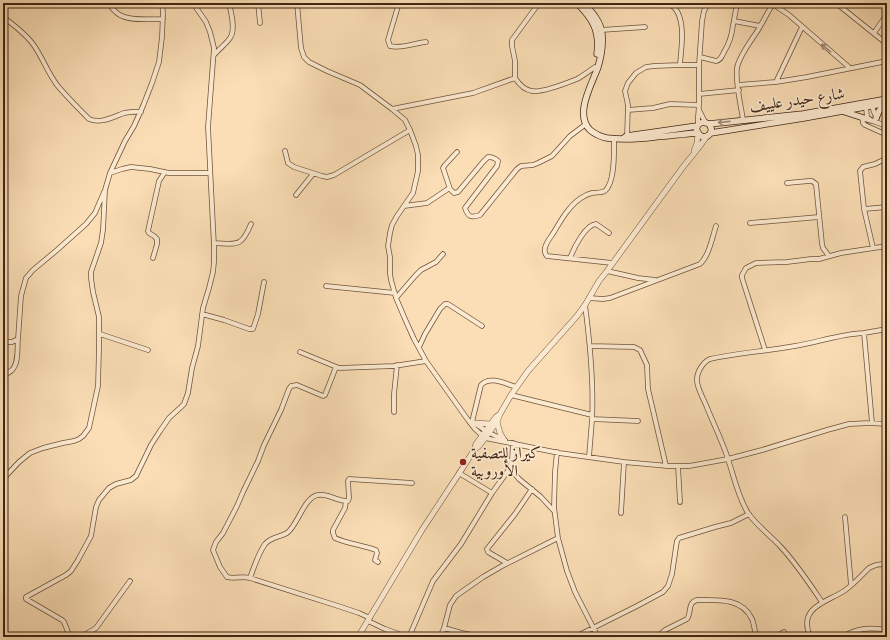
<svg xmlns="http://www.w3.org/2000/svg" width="890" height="640" font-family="'Libre Bodoni',Amiri,serif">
<rect width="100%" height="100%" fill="#fbdeb6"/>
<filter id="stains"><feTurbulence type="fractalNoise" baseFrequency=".005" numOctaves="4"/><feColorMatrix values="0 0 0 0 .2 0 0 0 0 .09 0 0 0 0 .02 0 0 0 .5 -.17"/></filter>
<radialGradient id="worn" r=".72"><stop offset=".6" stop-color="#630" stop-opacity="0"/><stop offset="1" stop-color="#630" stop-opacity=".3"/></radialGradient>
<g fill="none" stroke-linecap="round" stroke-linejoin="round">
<defs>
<path id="minor" d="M 108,3 C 112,8 116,14 122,16 C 132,21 151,19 163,19
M 258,3 L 260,23
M 297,3 L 301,48 L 304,57 L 309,62 L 327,71 L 360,85 L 392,109 L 405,120 L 410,130 L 416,146 L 418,155 L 418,171 L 413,193 L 397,216 L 392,225 L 390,233 L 388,246 L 390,257 L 390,274 L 391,280 L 396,298 L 405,319 L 414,339 L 426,361 L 468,420 L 475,429 L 485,438 L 559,453 L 624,462 L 668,466 L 689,466 L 728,459 L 762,450 L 827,430 L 849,424 L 870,423 L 887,424
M 399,3 L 388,40 L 390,46 C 402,49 414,43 426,42
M 669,3 C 673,6 676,9 678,13 C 685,28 681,49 680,65 L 699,65
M 836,3 L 887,44
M 773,4 L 789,15 L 850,68
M 3,17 C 14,25 28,36 35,47 C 43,59 48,73 57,85 C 67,97 78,108 89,119 C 101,124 113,117 124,113 C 130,112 135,111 141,112
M 734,21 L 760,26
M 601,30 L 645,27
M 874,33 L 887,14
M 214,55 C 219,49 226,44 230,38 C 236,30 231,12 229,3
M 700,57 L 716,61 C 721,60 722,56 724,52 C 729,44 732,35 733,25 C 735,17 735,10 738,3
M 515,78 L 515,61 L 512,46 L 512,40 L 539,3
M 776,82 L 802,27
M 738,85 L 776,82 L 807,77 L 887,61
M 699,94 L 739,90
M 872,106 L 874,112 L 877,118
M 866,107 L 867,117 L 870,120 L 887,126
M 392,109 L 473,93 L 515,78 C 519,84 524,90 532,91 C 542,93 567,83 577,79 C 583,76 589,71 595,67 L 598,67
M 628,110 L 653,108 L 670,104 L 699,105
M 699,110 L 705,122
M 862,117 L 863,123 L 865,125 L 887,135
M 743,120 C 741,105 735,83 737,68 C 739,56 751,41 758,30 C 763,22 767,13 773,4 L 772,3
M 698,125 L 698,117 L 699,105 L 699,65 L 702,21 L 704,11 L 708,3
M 627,137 L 628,105 L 625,91 L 628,83 L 636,73 L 646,67 L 654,66 L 680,65
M 285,151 L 288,163 L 294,167 L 322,176 L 327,177 L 334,175 L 410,130
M 110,173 L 122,169 L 131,167 L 150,169 L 169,173 L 210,173
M 787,183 L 809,181 L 812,181 L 816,184 L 822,244 L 823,248 L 829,256
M 450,189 L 443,168 L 445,165 L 457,152
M 296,195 L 313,174
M 404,206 L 427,203 L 448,189 L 450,189 L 454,193 L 458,192 L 483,162 L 488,157 C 492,157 495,158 498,161 L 497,166 L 465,208 C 468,217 471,218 480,215 L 517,169 L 521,166 L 533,165 L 538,163 L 552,156 L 570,136 L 586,124
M 864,209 L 887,207
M 750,223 L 819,217
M 214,243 C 237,244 241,248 251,224
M 873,248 L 864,209 L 860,171 L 863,167 L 875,164 L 887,158
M 153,258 L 157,244 L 157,239 L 154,236 L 149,233 L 148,231 L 159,181 L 165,172
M 570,258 C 574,248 585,225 596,224 L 609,233
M 612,263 L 547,256 C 545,254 544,252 545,248 C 546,242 551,237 554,232 C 561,220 569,206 581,198 C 584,196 588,194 592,193 C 598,192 605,194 608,187 C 615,176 614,151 614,138
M 607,271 L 638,278 L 655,280
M 326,286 L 395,293
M 396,298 L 415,276 L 421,270 L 436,262 L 443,254
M 589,298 L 603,299 L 610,298 L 700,264 C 709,256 712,238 716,226
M 585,305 C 590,343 594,382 592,420 C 591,432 590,445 589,457
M 202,314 L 224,320 L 249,329 L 253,329 L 258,314 L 264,282
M 864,333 L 887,329
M 100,334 L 148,350
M 18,339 L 21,296 L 26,278 L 33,270 L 57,250 L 86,224 L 95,213 L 104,192
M 3,342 L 12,342 L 18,339 C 17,348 19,363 12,370 C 9,373 6,374 3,375
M 590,346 L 634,347 L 640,350 L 647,365 L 648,389 L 666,466
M 419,347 L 425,334 L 440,309 L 445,304 L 448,304 L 482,326
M 765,350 L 742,278 L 742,275 L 746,268 L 756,263 L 787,262 L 811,259 L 819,259 L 841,253 L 887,246
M 300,352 L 339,368 L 394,366 L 426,361
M 336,367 L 325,395 L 323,396 L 297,385 L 291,386 L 289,389 L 281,410 L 264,445 L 258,461 L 243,492 L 237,506 L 223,533 L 216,542 L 213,550 L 220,567 L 227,577 C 234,579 242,576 250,578 L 338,606 L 359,613 L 370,618
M 511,395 L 592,415
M 394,412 L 394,394 L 397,365
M 592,419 L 638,421
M 472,422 L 481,385 C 490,375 506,384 516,387
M 476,424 L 489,433 L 505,440
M 557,452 L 555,472 L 554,507 L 558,538 L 567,571 L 575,592 L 598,637
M 678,466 L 680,502
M 510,468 L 519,479 L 541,497 L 554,511
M 459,473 L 492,493
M 3,479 L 19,462 L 30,453 L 43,448 L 63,443 L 74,441 L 79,439 L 83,436 L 89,428 L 98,386 L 99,348 L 99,317 L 93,292 L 91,278 L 91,272 L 101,243 L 103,230 L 105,190 L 110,173 L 125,141 L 134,126 L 143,106 L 152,83 L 159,62 L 162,37 L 163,13 L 162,3
M 346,501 L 345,508 L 333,530 L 333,533 L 335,538 C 348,544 363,545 376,550 L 377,553 L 375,560 L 378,562
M 621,513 L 624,462
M 3,514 L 5,517 L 3,522
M 845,517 L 851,585
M 507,563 L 488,552 L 487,549 L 515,514 L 532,489
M 250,578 C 254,567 258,554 265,544 C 271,537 280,537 287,533 C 298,525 304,497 318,495 C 328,493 338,502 348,501 L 349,498 L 348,481 L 349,479 L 412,483
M 822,602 C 809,583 796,563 780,546 C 770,535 757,526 748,513 C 738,497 734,477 728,459 C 722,440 713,423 706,405 C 703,398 696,386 697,379 C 697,372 703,362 710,359 C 738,353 767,351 795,346 C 819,342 840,334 864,333 L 872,423
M 368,621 L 385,629 L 407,637
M 444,628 L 462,633 L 481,637
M 70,637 L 64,622 L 62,620 L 26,599 L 26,597 L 66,575 L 71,571 L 78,560 L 91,536 L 96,507 L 99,500 L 109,488 L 116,484 L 131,480 L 136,476 L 151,445 L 160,431 L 169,418 L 181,407 L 184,404 L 188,393 L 192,368 L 198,346 L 203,308 L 209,288 L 213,272 L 214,262 L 214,246 L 208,127 L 214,48 L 210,32 L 206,22 L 193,3
M 81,637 L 96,628 L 130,581
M 409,637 L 433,581 L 461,544 L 492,493 L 510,468 L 512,460 L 513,443
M 440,637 L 444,628 L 450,605 L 456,596 L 483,577 L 502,566 L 558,538
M 575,637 L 637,606 L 663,592 L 668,586 L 672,574 L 676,547 L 677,541 L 679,538 L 715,527 L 731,523 L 749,514
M 657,637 L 665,630 L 687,619 C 692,612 687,603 697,600 C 716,600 742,597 752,619 C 754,624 755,631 756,637
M 775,637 L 784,632
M 810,637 C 798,607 825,603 844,591 C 853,585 861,576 869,568 C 875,565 880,563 887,565
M 842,637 C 858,628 869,627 887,630"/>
<path id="tertiary" d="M 694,151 L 697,143 L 698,134
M 497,422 L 500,433 L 504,440
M 474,423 L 491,424
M 474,450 L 479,446 L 497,422 L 500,414 L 511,395 L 528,371 L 577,316 L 585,305 L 599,281 L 607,271 L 683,167 C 691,157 700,147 707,136
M 358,637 L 422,530 L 464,466 L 474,450 L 476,444 L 496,417 L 500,414"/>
<path id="secondary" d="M 577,3 C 593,19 600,31 597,54
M 584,3 C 592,12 601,22 602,34 C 603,45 601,57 598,67 C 592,84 574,114 590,130 C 595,134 601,137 607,138 C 623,140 639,139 655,137 C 669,136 683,134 698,133
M 845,112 L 870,120
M 876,118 L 879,111 L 885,104
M 709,124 C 714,130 710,137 703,137 C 691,131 698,118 709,124 L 803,114 L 887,99
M 711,133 L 804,118 L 887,103
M 625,137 L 627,136 L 697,126"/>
</defs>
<!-- minor casing -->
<use href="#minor" stroke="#6f543d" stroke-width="5.5"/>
<!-- tertiary casing -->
<use href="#tertiary" stroke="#6f543d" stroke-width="6"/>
<!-- secondary casing -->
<use href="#secondary" stroke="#402615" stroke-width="7"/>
<!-- minor -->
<use href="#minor" stroke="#fcead0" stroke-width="4"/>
<!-- tertiary -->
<use href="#tertiary" stroke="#fcead0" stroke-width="5"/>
<!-- secondary -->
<use href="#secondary" stroke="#fcead0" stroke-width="5.5"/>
</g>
<!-- one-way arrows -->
<defs><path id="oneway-shaft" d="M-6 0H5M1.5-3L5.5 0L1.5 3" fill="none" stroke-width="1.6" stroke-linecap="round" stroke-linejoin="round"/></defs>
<g stroke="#9e8872">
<use href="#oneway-shaft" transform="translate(826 48) rotate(-139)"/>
<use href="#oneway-shaft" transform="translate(724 122) rotate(174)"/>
</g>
<!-- markers -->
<circle fill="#8f2418" stroke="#fcead0" stroke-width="1.5" cx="463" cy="462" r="4"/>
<g text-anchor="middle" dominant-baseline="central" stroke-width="3.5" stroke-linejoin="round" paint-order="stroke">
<!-- street labels -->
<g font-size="16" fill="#402615" stroke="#fcead0">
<text transform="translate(797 100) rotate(-8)">شارع حيدر علييف</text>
</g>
<!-- poi labels -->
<g font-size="16" fill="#402615" stroke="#fcead0" text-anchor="start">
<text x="471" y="453">كيراز للتصفية<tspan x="471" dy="18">الأوروبية</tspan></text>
</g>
</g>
<!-- margin -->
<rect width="890" height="640" fill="none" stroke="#fbdeb6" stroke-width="16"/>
<rect x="4" y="4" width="882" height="632" fill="none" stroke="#402615" stroke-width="2"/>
<rect x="8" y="8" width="874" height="624" fill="none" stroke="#402615"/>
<rect width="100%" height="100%" filter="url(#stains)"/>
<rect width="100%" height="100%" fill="url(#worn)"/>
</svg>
